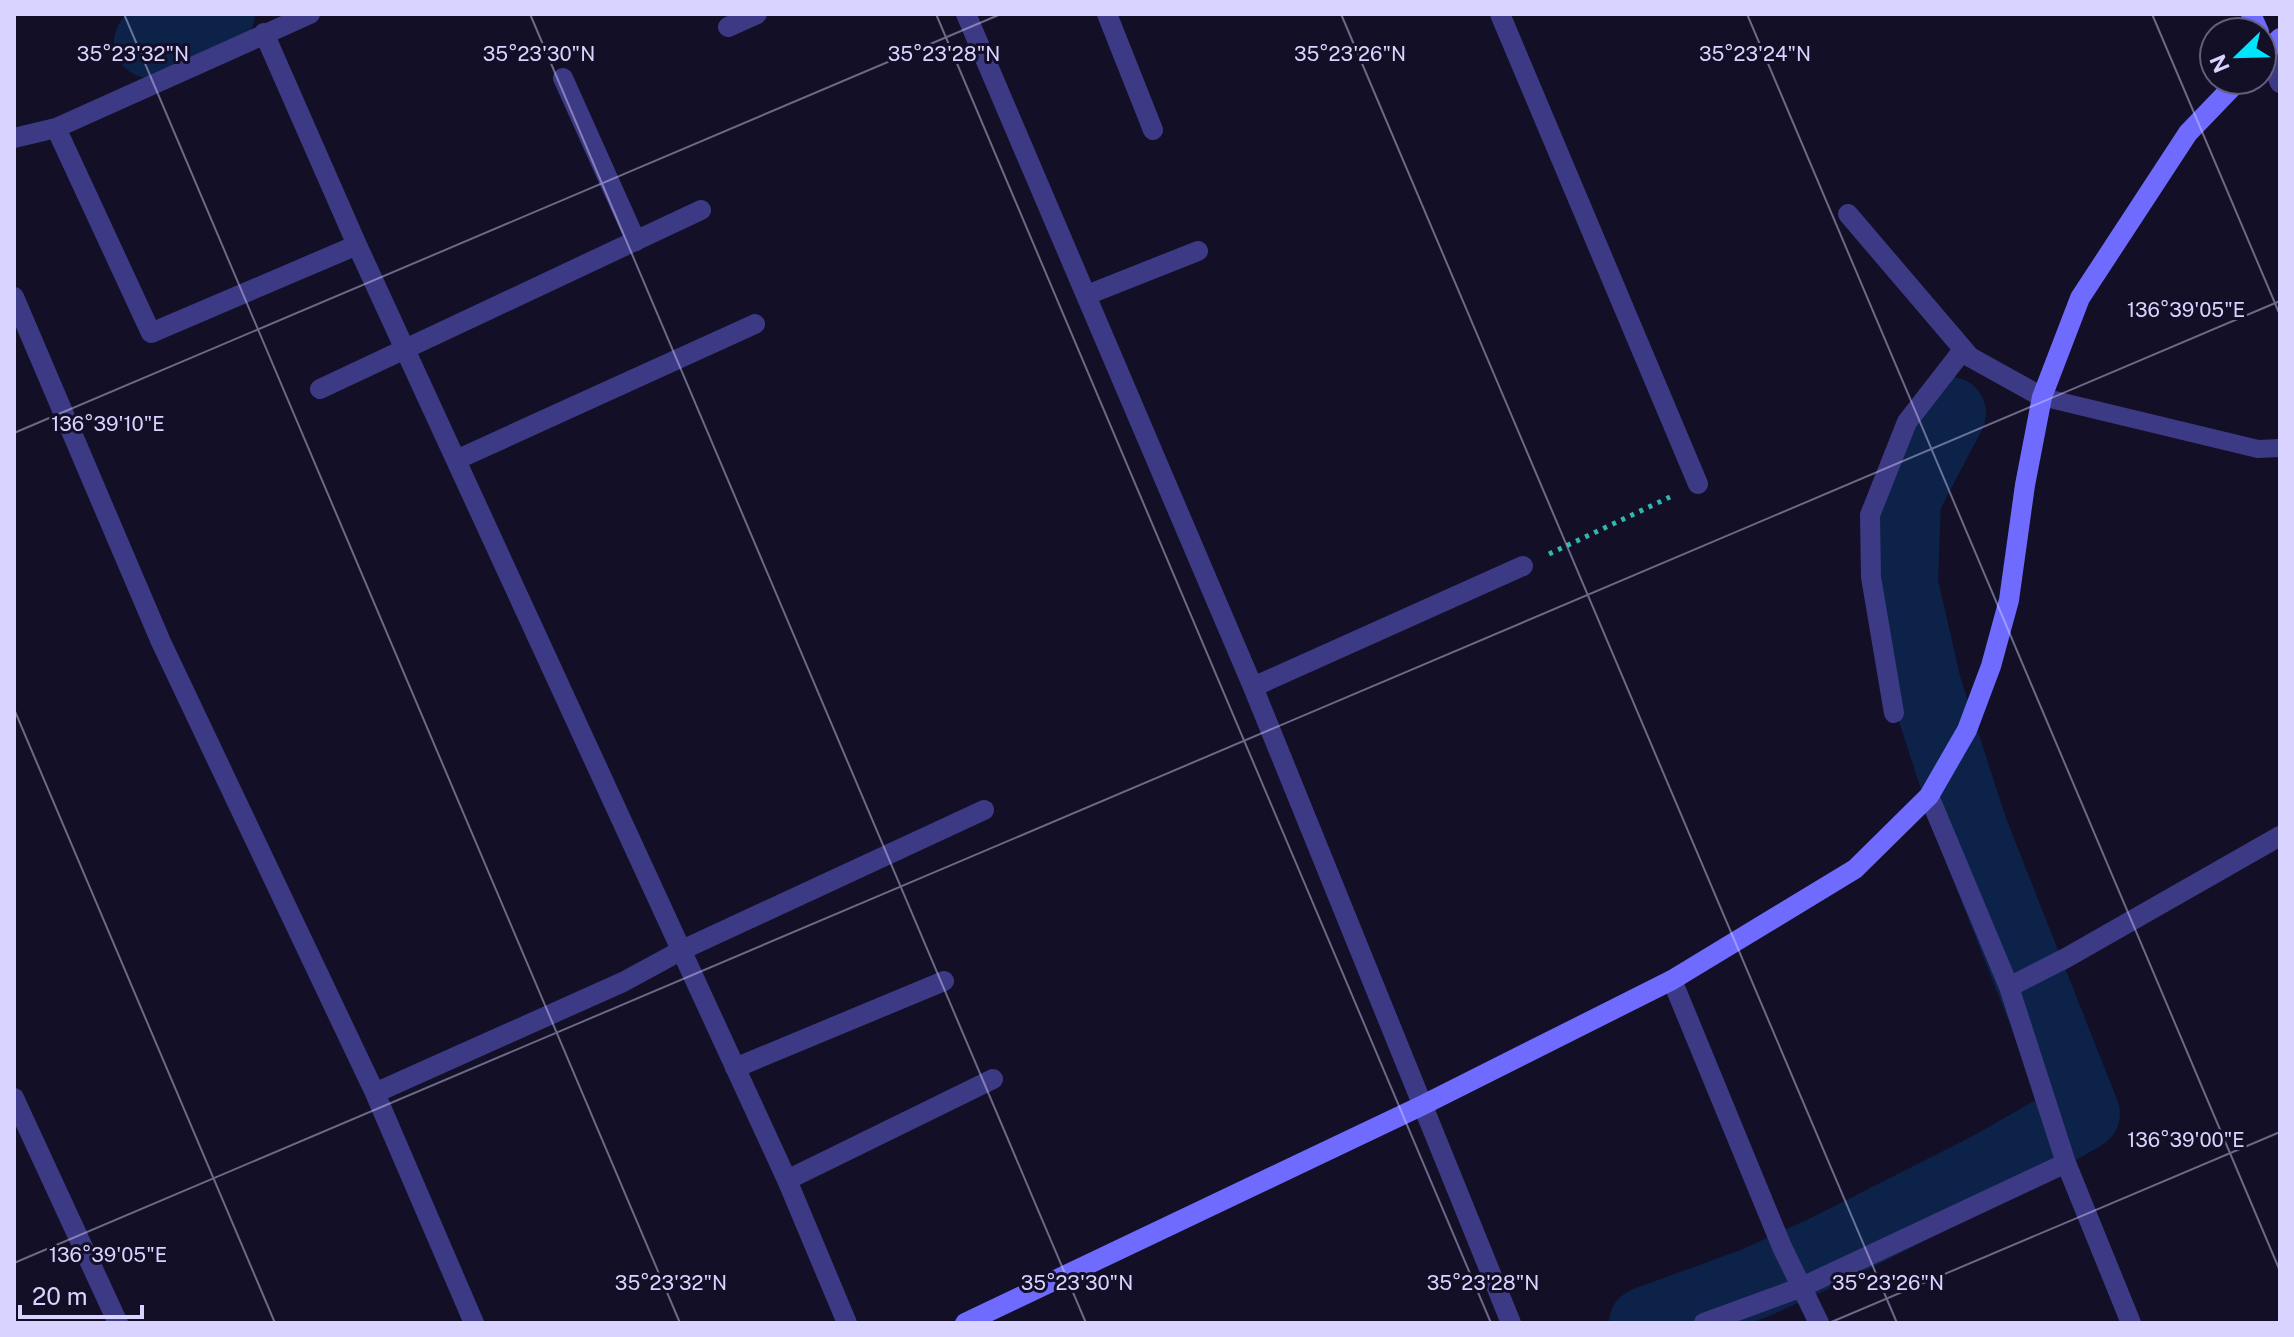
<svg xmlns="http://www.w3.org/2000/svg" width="2294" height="1337" font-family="'Public Sans',sans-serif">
<rect width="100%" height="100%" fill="#130f26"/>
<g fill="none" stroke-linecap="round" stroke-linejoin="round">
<!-- river -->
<path stroke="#0c2248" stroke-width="72" d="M 150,42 L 219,14
M 1645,1323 L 1755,1283 L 1825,1251 L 1991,1167 L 2084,1114 L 1972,830 L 1926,688 L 1902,584 L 1905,499 L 1950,413"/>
<!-- path -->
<path stroke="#2fb8b0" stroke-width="5" stroke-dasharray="4 6" stroke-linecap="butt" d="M 1549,554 L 1670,497"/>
<!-- lane -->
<path stroke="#3d3a85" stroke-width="18" d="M 2042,397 L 2258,449 L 2280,448"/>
<!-- street -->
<path stroke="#3d3a85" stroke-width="20" d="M 966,14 L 1253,687 L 1511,1323
M 1107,14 L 1153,130
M 1500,14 L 1698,484
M 728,27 L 757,14
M 264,33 L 357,245 L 787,1180 L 847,1323
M 2267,51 L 2280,83
M 563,78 L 636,241
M 56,128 L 151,333 L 357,245
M 14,138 L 56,128 L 310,14
M 1848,214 L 1970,357 L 2042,397
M 1087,295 L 1198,251
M 14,297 L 161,642 L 375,1093 L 474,1323
M 320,389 L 701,210
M 456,460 L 755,324
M 1253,687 L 1523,566
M 1894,713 L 1871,577 L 1870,515 L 1907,422 L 1963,350
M 1929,796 L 2009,987 L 2066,1163 L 2131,1323
M 1672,980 L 1782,1247 L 1819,1323
M 2009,987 L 2066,958 L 2280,836
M 735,1068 L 944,981
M 375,1093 L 623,982 L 682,950 L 984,810
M 14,1098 L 118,1323
M 787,1180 L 993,1079
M 1704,1323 L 1802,1287 L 2066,1163"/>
<!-- secondary -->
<path stroke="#6f6bff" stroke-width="20" d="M 2251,14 L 2259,32
M 2262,56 L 2280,38
M 965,1323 L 1421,1106 L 1672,980 L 1855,869 L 1929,796 L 1967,730 L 1991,666 L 2009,600 L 2025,485 L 2042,397 L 2080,298 L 2188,133 L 2239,80"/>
</g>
<!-- ticks -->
<path fill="none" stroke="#d9d4ff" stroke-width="2" stroke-opacity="0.45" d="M 124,14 L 680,1323M 530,14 L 1086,1323M 936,14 L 1491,1323M 1341,14 L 1897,1323M 1747,14 L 2280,1271M 2152,14 L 2280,315M 14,433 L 1001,14M 14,709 L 275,1323M 14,1263 L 2280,301M 1829,1323 L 2280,1132"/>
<g font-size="20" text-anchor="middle" fill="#d9d4ff" stroke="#130f26" stroke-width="6" stroke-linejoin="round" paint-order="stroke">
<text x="133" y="61">35°23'32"N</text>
<text x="539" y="61">35°23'30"N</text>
<text x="944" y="61">35°23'28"N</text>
<text x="1350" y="61">35°23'26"N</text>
<text x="1755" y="61">35°23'24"N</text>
<text x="2186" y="317">136°39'05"E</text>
<text x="108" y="431">136°39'10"E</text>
<text x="2186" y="1147">136°39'00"E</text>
<text x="108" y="1262">136°39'05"E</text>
<text x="671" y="1290">35°23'32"N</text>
<text x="1077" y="1290">35°23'30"N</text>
<text x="1483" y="1290">35°23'28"N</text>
<text x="1888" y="1290">35°23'26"N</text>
</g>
<!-- border -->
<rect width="2294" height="1337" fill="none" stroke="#d9d4ff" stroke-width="32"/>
<!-- north arrow -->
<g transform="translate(2238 56) rotate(247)"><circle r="38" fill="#130f26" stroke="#625e7d" stroke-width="2"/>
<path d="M0-6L14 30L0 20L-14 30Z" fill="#00e5ff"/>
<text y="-12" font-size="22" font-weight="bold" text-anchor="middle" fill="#d9d4ff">N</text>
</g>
<!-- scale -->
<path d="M20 1305v12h122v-12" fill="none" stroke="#d9d4ff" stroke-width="4"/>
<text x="32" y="1305" font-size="24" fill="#d9d4ff" stroke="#130f26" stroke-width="6" paint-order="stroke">20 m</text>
</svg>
